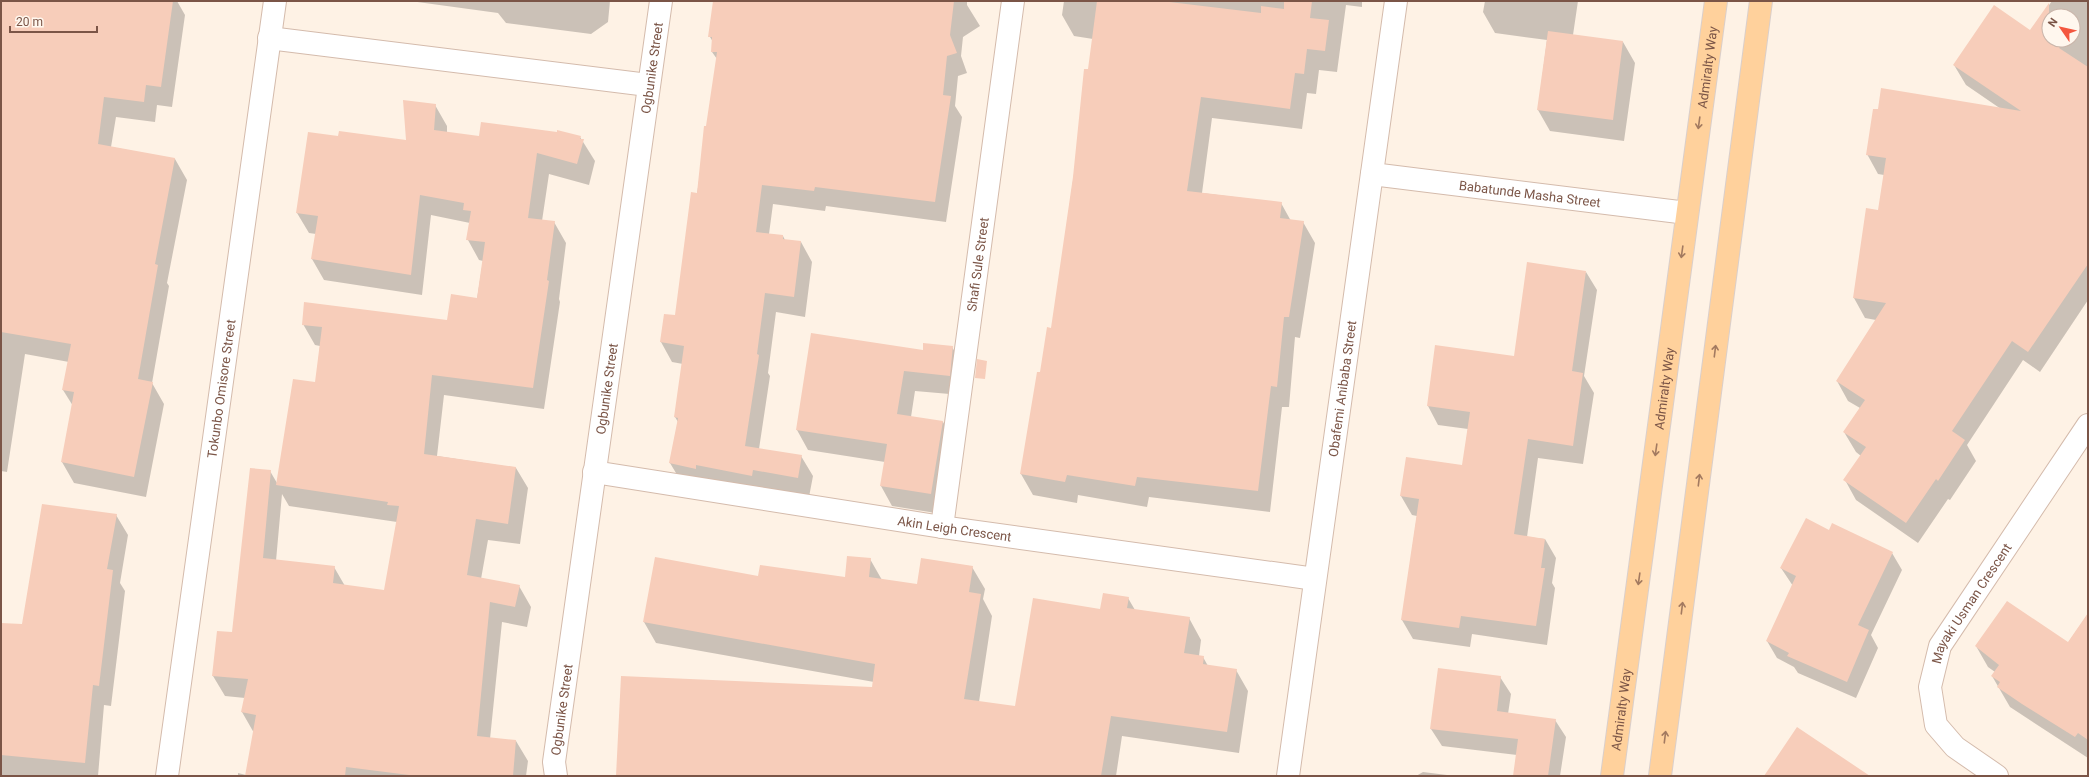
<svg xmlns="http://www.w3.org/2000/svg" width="2089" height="777" font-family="Roboto,sans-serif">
<rect width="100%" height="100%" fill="#fef2e5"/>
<!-- shadow -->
<path fill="#0003" fill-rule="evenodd" d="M 1,1 L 177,1 L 185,15 L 172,107 L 157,105 L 155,122 L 116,117 L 111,147 L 175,159 L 187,180 L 167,283 L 169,286 L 152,383 L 164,404 L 146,497 L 74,483 L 62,462 L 73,406 L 63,390 L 69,362 L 25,354 L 7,472 L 1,471 Z
M 410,1 L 610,1 L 608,22 L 591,34 L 506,23 L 498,13 Z
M 714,1 L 967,1 L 967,5 L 980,26 L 963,37 L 961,56 L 967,73 L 958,76 L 955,106 L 962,117 L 946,222 L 826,206 L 825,211 L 773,204 L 769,234 L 783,236 L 785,240 L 801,242 L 812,262 L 805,317 L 776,312 L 768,373 L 770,376 L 759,449 L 801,456 L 813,476 L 809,497 L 682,483 L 670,463 L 678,422 L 675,417 L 683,364 L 672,362 L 661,342 L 665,315 L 676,317 L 697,194 L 717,59 L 712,52 L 713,42 L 710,37 Z
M 1064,1 L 1362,1 L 1362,7 L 1346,5 L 1337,72 L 1319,70 L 1316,94 L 1307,93 L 1302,129 L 1212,118 L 1202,193 L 1281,203 L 1291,221 L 1303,222 L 1315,243 L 1300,338 L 1295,337 L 1289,407 L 1282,407 L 1270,512 L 1149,497 L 1147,507 L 1078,495 L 1077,503 L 1033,495 L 1021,474 L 1038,373 L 1041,373 L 1052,330 L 1093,39 L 1074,36 L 1062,15 Z
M 1485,1 L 1578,1 L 1573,35 L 1623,42 L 1635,63 L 1624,141 L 1550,131 L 1538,110 L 1547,40 L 1495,33 L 1483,12 Z
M 2052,1 L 2088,1 L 2088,300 L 2040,372 L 2023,360 L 1967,445 L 1976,461 L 1950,500 L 1948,499 L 1918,543 L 1856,500 L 1845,480 L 1861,456 L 1856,452 L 1844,432 L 1860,408 L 1848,401 L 1837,381 L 1876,320 L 1865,318 L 1854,298 L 1867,209 L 1879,211 L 1884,175 L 1878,174 L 1867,154 L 2001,109 L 1966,85 L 1954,65 L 2030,31 ZM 2049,16 L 2073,16 L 2073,40 L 2049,40 Z
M 435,105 L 447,126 L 447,133 L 480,137 L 580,137 L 595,161 L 589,185 L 549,174 L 542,221 L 554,222 L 566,243 L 559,299 L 560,302 L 544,409 L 444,395 L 437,456 L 516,468 L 528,488 L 520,544 L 488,540 L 481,579 L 519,586 L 531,607 L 527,627 L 502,622 L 490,739 L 516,741 L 528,761 L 526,776 L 238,776 L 238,773 L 246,775 L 254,733 L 242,712 L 245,698 L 225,696 L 213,676 L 233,633 L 270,471 L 277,483 L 316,383 L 320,346 L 315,345 L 303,324 L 448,321 L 477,299 L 483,261 L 479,260 L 468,240 L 470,223 L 431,215 L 422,295 L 324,280 L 312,259 L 316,234 L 309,233 L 297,213 L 339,137 L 407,142 ZM 282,494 L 289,506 L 397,522 L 385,592 L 345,586 L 334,567 L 276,561 Z
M 1586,272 L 1597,290 L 1584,376 L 1594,393 L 1583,464 L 1538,458 L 1527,537 L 1545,539 L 1556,558 L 1552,583 L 1555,588 L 1547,645 L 1472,634 L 1470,647 L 1413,639 L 1402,620 L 1417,516 L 1412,515 L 1401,496 L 1407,458 L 1463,466 L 1468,429 L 1438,425 L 1428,406 L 1514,357 Z
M 952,347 L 964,367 L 961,395 L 915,391 L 911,417 L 943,422 L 954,442 L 942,514 L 892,506 L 881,486 L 885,462 L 808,450 L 797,430 L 924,352 Z
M 116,515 L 128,535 L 120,583 L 125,591 L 111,706 L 104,705 L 98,776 L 1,775 L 1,624 L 23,625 Z
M 1830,531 L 1892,553 L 1902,570 L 1871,635 L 1878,648 L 1856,698 L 1798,673 L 1794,667 L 1777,658 L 1767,641 L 1793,586 L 1781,568 Z
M 870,559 L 882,580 L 918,585 L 972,567 L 985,589 L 983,599 L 992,616 L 979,702 L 1015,708 L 1101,610 L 1128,598 L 1135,610 L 1189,618 L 1201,640 L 1199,656 L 1203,657 L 1208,666 L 1236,670 L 1248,691 L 1239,753 L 1122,736 L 1116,776 L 617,776 L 873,688 L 874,682 L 656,643 L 644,622 L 759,577 L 846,578 Z
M 2088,614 L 2088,758 L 2010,707 L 1992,676 L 1995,672 L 1988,667 L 1976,646 L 2068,643 Z
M 1500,677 L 1511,694 L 1508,714 L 1555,720 L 1566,737 L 1560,776 L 1514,776 L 1517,755 L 1442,746 L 1431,729 Z
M 1423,772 L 1455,776 L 1416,776 Z"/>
<!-- building -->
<path fill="#f7cdba" d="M 1,1 L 173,1 L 161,87 L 146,85 L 144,102 L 104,97 L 98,144 L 175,158 L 155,264 L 158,265 L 138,379 L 153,382 L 134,477 L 61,462 L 74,392 L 62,390 L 71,344 L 1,332 Z
M 713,1 L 954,1 L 950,35 L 957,53 L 947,56 L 943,95 L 951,96 L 935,202 L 815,187 L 814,191 L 762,185 L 756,232 L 783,235 L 783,239 L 801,241 L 794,297 L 765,293 L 757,354 L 759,355 L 745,446 L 802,455 L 798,478 L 753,470 L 752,476 L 696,465 L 696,469 L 669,463 L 678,418 L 674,417 L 684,346 L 660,342 L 664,314 L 675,315 L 691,192 L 697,193 L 704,126 L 706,126 L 717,52 L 711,52 L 712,37 L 708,37 Z
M 1097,1 L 1161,1 L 1261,13 L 1261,6 L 1284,9 L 1284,1 L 1312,1 L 1310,18 L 1329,20 L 1325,51 L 1307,49 L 1304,74 L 1295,73 L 1290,109 L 1201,97 L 1187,191 L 1282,202 L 1280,218 L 1304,221 L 1289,317 L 1284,317 L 1277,387 L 1271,386 L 1258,491 L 1137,477 L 1135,486 L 1067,475 L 1065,482 L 1020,474 L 1037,372 L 1040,372 L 1047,327 L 1051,328 L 1073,177 L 1084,69 L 1088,69 Z
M 2049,3 L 2049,40 L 2065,40 L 2059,48 L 2088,67 L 2088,264 L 2028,352 L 2012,341 L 1952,431 L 1965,440 L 1938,481 L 1936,479 L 1906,523 L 1843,480 L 1866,447 L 1843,432 L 1865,400 L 1836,381 L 1886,303 L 1853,298 L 1866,208 L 1878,210 L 1886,158 L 1866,155 L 1873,109 L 1878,109 L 1881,88 L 2021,111 L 1953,65 L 1994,5 L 2030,30 Z
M 1548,31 L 1623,41 L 1613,120 L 1537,110 Z
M 403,100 L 436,104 L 434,130 L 479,136 L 481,122 L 557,132 L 557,130 L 581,136 L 580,139 L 584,139 L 577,164 L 537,153 L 528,218 L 555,221 L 547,280 L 549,281 L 533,388 L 432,375 L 424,454 L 516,467 L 508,524 L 476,519 L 467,575 L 520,585 L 515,607 L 490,602 L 477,736 L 516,740 L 513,776 L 417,776 L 346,767 L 345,776 L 245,776 L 256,715 L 241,712 L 248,679 L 212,676 L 217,631 L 232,632 L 250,468 L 271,470 L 263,558 L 335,566 L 333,583 L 384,590 L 399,506 L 387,505 L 388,502 L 276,485 L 293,379 L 315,382 L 322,327 L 302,325 L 304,302 L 447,320 L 451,294 L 477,298 L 485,242 L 466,240 L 471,211 L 463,210 L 464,203 L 420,195 L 411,275 L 311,259 L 318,216 L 296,213 L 308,132 L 338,136 L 339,131 L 406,140 Z
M 1527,262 L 1586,271 L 1572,371 L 1583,373 L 1573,446 L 1528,439 L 1514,534 L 1545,539 L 1541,568 L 1545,568 L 1536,626 L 1461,616 L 1459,628 L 1401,620 L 1419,499 L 1400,496 L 1406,457 L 1462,465 L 1470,412 L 1427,406 L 1435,345 L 1514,356 Z
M 811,333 L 923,350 L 923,343 L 953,346 L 950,376 L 904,371 L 897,414 L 943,421 L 931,494 L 880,486 L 887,444 L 796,430 Z
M 977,359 L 987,361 L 985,379 L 975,378 Z
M 42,504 L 117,514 L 107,569 L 113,570 L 99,686 L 93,685 L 85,763 L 1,755 L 1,623 L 22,624 Z
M 1806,518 L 1829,530 L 1832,523 L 1893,552 L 1858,625 L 1869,630 L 1847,682 L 1787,656 L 1789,653 L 1766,641 L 1796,576 L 1780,568 Z
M 847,556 L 871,558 L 869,577 L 917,584 L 921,558 L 973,566 L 969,592 L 981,594 L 964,699 L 1015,706 L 1033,598 L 1100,609 L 1103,593 L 1129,597 L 1127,608 L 1190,617 L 1184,653 L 1204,656 L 1203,664 L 1237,669 L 1227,732 L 1111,716 L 1101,776 L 616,776 L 621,676 L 872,687 L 875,664 L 643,622 L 655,557 L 758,576 L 760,565 L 845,577 Z
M 2007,601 L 2068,642 L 2088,613 L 2088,740 L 2078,733 L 2075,737 L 2022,704 L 1997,687 L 2000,682 L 1991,676 L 1999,665 L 1975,646 Z
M 1438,668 L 1501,676 L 1497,711 L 1556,719 L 1548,776 L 1513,776 L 1518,739 L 1430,729 Z
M 1797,727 L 1870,776 L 1764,776 Z"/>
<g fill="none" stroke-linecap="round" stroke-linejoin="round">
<defs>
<g id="street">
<path d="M 269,38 L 648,85"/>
<path id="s1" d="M 1372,174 L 1687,213"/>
<path id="s2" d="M 594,472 L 942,527 L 1315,579"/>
<path id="s3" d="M 942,527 L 1013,1"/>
<path id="s4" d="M 167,776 L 275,1"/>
<path id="s5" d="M 556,776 L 554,762 L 661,1"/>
<path id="s6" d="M 1288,776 L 1396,1"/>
<path id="s7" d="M 1997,776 L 1955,747 L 1936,725 L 1930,687 L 1940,646 L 2088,425"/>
</g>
<g id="primary">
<path id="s8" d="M 1612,776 L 1716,1"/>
<path d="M 1660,776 L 1761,1"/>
</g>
</defs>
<!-- street casing -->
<use href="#street" stroke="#d4bbac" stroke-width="24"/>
<!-- primary casing -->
<use href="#primary" stroke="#dacfcb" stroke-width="24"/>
<!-- street -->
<use href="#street" stroke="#fff" stroke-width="22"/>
<!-- primary -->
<use href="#primary" stroke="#ffd19c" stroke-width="22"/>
</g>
<!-- one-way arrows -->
<defs><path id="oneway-shaft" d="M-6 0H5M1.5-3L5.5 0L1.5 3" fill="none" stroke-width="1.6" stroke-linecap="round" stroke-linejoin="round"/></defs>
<g stroke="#a37a60">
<use href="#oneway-shaft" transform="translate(1699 123) rotate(98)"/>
<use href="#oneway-shaft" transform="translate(1682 252) rotate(98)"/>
<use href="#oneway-shaft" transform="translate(1715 351) rotate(-83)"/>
<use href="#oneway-shaft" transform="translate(1656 450) rotate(98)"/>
<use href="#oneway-shaft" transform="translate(1699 480) rotate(-83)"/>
<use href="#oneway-shaft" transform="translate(1639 579) rotate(98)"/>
<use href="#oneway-shaft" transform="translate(1682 608) rotate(-83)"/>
<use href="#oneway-shaft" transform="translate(1665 737) rotate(-83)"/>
</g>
<g text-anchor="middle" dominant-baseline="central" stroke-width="3" stroke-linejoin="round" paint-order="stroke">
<!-- street labels -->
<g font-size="13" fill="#7b5547" stroke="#fff7ee">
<text stroke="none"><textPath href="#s8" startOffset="715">Admiralty Way</textPath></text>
<text stroke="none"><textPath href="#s5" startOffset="715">Ogbunike Street</textPath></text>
<text stroke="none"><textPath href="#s1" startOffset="159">Babatunde Masha Street</textPath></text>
<text stroke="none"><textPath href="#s3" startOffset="265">Shafi Sule Street</textPath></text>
<text stroke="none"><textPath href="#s4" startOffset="391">Tokunbo Omisore Street</textPath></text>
<text stroke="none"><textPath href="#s5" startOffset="391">Ogbunike Street</textPath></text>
<text stroke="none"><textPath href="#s6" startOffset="391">Obafemi Anibaba Street</textPath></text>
<text stroke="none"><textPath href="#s8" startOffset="391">Admiralty Way</textPath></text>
<text stroke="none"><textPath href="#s2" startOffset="365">Akin Leigh Crescent</textPath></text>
<text stroke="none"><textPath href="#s7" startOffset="213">Mayaki Usman Crescent</textPath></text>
<text stroke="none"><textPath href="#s5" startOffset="67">Ogbunike Street</textPath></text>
<text stroke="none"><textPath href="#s8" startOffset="67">Admiralty Way</textPath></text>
</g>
</g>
<!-- border -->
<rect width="2089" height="777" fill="none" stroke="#7b5547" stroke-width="4"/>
<!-- north arrow -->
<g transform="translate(2061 28) rotate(304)"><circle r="19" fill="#fff7ee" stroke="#cab6ab"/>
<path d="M0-3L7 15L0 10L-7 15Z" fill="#f4573f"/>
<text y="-6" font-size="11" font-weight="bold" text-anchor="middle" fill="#7b5547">N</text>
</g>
<!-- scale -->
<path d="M10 26v6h87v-6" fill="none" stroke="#7b5547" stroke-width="2"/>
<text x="16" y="26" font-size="12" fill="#7b5547" stroke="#fff7ee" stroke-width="3" paint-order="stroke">20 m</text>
</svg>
